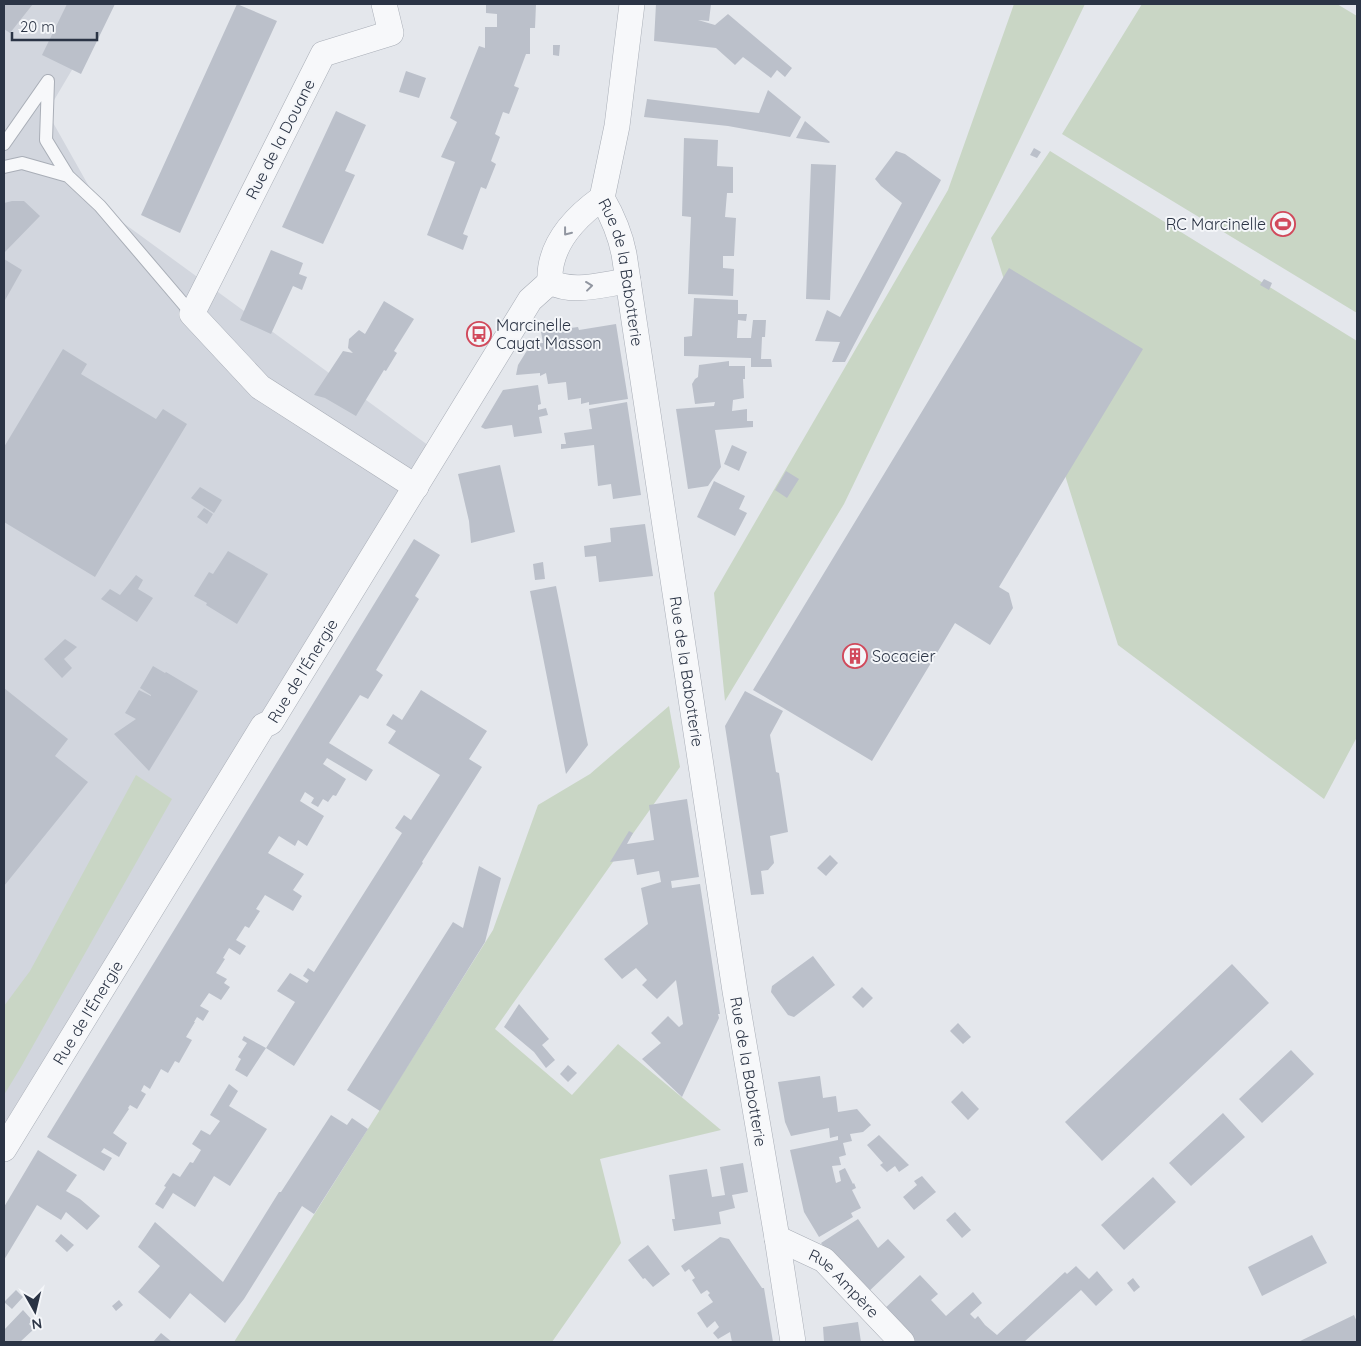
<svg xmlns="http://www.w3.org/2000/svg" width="1361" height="1346" font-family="Quicksand,sans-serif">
<rect width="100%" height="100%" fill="#e4e7ec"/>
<!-- built -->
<path fill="#d2d6de" d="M 4,4 L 111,4 L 47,112 L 100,206 L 447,459 L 4,1141 Z"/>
<!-- green -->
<path fill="#c9d6c5" d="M 1014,4 L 1085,4 L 844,504 L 725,701 L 714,593 L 948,190 Z
M 1142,4 L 1337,4 L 1357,16 L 1357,313 L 1062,134 Z
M 1050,151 L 1357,341 L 1357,737 L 1324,799 L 1118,645 L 991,238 Z
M 669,706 L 680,767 L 495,1029 L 572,1095 L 618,1044 L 721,1130 L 600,1159 L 621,1243 L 552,1342 L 234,1342 L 493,930 L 538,805 L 590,774 Z
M 136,775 L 172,799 L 21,1067 L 4,1095 L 4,1006 L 30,971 Z"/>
<!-- building -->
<path fill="#bbc0ca" d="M 4,4 L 33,4 L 10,33 L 4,29 Z
M 67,4 L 115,4 L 81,74 L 42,55 Z
M 237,4 L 277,21 L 180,233 L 141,215 Z
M 486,4 L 536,4 L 535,28 L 530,28 L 530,54 L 526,54 L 514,86 L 519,88 L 509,114 L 503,112 L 495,134 L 500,137 L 491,161 L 496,164 L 486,189 L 481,187 L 463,234 L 468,236 L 463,250 L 427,235 L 455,162 L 441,157 L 457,122 L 450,118 L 479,46 L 485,48 L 485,27 L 497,27 L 497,14 L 486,13 Z
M 656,4 L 711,4 L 709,21 L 698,20 L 715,25 L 728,14 L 792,68 L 785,77 L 777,70 L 771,78 L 743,57 L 735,65 L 716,48 L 654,41 Z
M 553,45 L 560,45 L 559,56 L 553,55 Z
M 406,71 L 426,78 L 419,98 L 399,92 Z
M 768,90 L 801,117 L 790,137 L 728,126 L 644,117 L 647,99 L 759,113 Z
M 336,111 L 366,125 L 345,171 L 355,175 L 323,244 L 282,227 Z
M 805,121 L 830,142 L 829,143 L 796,138 Z
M 684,138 L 718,140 L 717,166 L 733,167 L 733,193 L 727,193 L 725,217 L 736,218 L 734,256 L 723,256 L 723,268 L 734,269 L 733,296 L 688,294 L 691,217 L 682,216 Z
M 1034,148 L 1041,152 L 1037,158 L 1030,155 Z
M 896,151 L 905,154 L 941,180 L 845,362 L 832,362 L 840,342 L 815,341 L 827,310 L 840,317 L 902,203 L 881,186 L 875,179 Z
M 811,164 L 836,165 L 830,300 L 806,299 Z
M 12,201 L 24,201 L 40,216 L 4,253 L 4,203 Z
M 271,250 L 303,263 L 299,274 L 307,277 L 302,290 L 293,286 L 271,334 L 240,320 Z
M 4,259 L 22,270 L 4,302 Z
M 1009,268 L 1143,349 L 999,587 L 1009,593 L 1013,608 L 990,645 L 955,623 L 872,761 L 753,690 Z
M 1264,279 L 1272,283 L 1269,290 L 1260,285 Z
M 694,298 L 738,300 L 738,314 L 747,314 L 746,321 L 738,320 L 737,338 L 751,338 L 753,320 L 766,320 L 765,337 L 762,337 L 761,359 L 771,359 L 772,367 L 751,367 L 751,358 L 684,356 L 684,337 L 692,336 Z
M 384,301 L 414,319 L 394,351 L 397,353 L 386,371 L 384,370 L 356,416 L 325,398 L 314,395 L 343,351 L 353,353 L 348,348 L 349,339 L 359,330 L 365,334 Z
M 616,324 L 628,399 L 589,405 L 589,402 L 581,404 L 581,398 L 568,400 L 566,382 L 548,384 L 546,373 L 540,376 L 540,373 L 516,375 L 518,365 L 531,344 L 543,343 L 541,332 L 578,327 L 579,330 Z
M 63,349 L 87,364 L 81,374 L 156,419 L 163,409 L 187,424 L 95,577 L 4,522 L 4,447 Z
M 729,361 L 729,366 L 745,366 L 745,379 L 743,379 L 744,398 L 733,400 L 732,411 L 747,409 L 747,421 L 753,421 L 753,427 L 715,430 L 721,467 L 708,486 L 688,489 L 676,409 L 714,406 L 715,402 L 695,404 L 692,384 L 695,379 L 698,377 L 699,365 Z
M 538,385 L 541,404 L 538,405 L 538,410 L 546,408 L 548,415 L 539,417 L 542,433 L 514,437 L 512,425 L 485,429 L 481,427 L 503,390 Z
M 627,402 L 641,495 L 613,499 L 611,484 L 598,486 L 594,445 L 561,449 L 561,444 L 566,444 L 564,433 L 592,429 L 589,409 Z
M 732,445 L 747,452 L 739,471 L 724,464 Z
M 500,465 L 515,532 L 471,543 L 469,521 L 458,474 Z
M 786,471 L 799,479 L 787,498 L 775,490 Z
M 714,481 L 745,496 L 739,509 L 747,513 L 735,536 L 697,517 Z
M 200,487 L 222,500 L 214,513 L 191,498 Z
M 204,508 L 213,514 L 207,524 L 197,517 Z
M 645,524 L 653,576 L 599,582 L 596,556 L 585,557 L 584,546 L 611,542 L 610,528 Z
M 414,539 L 440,555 L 415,596 L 419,599 L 376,670 L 383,675 L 368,699 L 360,695 L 329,743 L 373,770 L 366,781 L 327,758 L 323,764 L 346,779 L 336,796 L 333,795 L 328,802 L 323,799 L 318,807 L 311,803 L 314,798 L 305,792 L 300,801 L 324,816 L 307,846 L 298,840 L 295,846 L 279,836 L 268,853 L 304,874 L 293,890 L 302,896 L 293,911 L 265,895 L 256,909 L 260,911 L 249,928 L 245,926 L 236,940 L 246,946 L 240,955 L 229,948 L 223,958 L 225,959 L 216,973 L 227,979 L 224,983 L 230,987 L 221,1000 L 209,993 L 200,1006 L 209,1011 L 203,1021 L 197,1017 L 194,1022 L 195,1022 L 186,1037 L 192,1040 L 179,1063 L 175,1061 L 168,1073 L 161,1069 L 150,1089 L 144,1085 L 141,1091 L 146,1094 L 137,1109 L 130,1105 L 128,1108 L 129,1109 L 113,1133 L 127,1143 L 119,1157 L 104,1148 L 101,1152 L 112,1158 L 104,1171 L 47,1137 Z
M 228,551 L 268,574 L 237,624 L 206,605 L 207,603 L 194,596 L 209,572 L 213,574 Z
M 543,562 L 545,579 L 535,580 L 533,564 Z
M 136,575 L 143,580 L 138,589 L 153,598 L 137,622 L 101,599 L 110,589 L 120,595 Z
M 556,586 L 588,745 L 566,774 L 530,591 Z
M 65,639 L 77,647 L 64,659 L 72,668 L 62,678 L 44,659 Z
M 153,666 L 165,673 L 166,672 L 198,691 L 149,771 L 114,734 L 136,719 L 125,713 L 139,690 L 151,696 L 151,695 L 140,688 Z
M 4,688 L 68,739 L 55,756 L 88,782 L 4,886 Z
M 421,690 L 487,731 L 469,759 L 482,767 L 422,862 L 423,863 L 294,1066 L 266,1048 L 295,1002 L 277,991 L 290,973 L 307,983 L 309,980 L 303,976 L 308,968 L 314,972 L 402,833 L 395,828 L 404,815 L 411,820 L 440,775 L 388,743 L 396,731 L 386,725 L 393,714 L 402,720 Z
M 745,691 L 783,711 L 770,735 L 776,772 L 779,773 L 788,832 L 770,836 L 774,863 L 768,870 L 761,871 L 764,894 L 751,895 L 725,726 Z
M 687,799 L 699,877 L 671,881 L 672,888 L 700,884 L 720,1014 L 718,1014 L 719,1018 L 682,1097 L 642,1059 L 661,1043 L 651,1033 L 668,1016 L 679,1027 L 683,1024 L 676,980 L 657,999 L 642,985 L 647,980 L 636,968 L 622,979 L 604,959 L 648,924 L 641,888 L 661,882 L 659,871 L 637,875 L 634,859 L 610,862 L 629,831 L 633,833 L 627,844 L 654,840 L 649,805 Z
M 830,855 L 838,863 L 826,876 L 817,868 Z
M 479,866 L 501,878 L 485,942 L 380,1111 L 347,1090 L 453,922 L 463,928 Z
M 813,956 L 835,985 L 794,1017 L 788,1015 L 771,992 L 772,986 Z
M 1232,964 L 1269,1003 L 1102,1161 L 1065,1122 Z
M 862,987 L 873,998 L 863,1008 L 852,997 Z
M 519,1004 L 549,1039 L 542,1045 L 555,1060 L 546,1068 L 534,1052 L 504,1027 Z
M 958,1023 L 971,1037 L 963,1044 L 950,1031 Z
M 244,1036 L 266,1048 L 247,1077 L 235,1070 L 241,1059 L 238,1057 L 247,1043 L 242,1040 Z
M 1291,1050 L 1314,1074 L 1262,1123 L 1239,1099 Z
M 568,1065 L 577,1073 L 568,1082 L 560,1074 Z
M 820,1076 L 823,1098 L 836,1096 L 838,1112 L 857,1109 L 871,1125 L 863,1132 L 850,1134 L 852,1141 L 843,1143 L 846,1155 L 839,1157 L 841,1165 L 832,1166 L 836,1183 L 841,1181 L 839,1171 L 845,1168 L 853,1184 L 854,1183 L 856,1188 L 852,1190 L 861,1208 L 851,1213 L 853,1217 L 819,1237 L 804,1212 L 790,1150 L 838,1140 L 838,1136 L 830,1138 L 829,1128 L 791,1136 L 785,1122 L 778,1082 Z
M 229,1084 L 238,1091 L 229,1106 L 267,1129 L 230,1186 L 214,1176 L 195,1207 L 173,1193 L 163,1209 L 155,1204 L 166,1187 L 164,1186 L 173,1173 L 180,1177 L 190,1162 L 193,1163 L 201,1150 L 192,1144 L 201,1130 L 210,1135 L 220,1121 L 210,1115 Z
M 962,1091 L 979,1109 L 968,1120 L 951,1102 Z
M 1223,1113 L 1245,1137 L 1191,1186 L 1169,1163 Z
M 331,1115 L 347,1125 L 352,1118 L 368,1129 L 314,1214 L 302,1206 L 244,1299 L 225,1323 L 190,1293 L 170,1319 L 138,1292 L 160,1266 L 138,1247 L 155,1222 L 223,1282 L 279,1192 L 281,1192 Z
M 879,1135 L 909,1165 L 899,1172 L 895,1166 L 887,1172 L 880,1165 L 883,1163 L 867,1145 Z
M 38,1150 L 77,1175 L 66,1191 L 80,1199 L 100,1216 L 87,1230 L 66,1212 L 61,1220 L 37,1205 L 4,1260 L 4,1207 Z
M 743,1163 L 748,1192 L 732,1195 L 735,1208 L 719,1212 L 721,1224 L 674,1231 L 672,1219 L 675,1219 L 669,1175 L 707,1169 L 712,1197 L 725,1195 L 720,1167 Z
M 922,1176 L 936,1192 L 914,1210 L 903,1197 L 917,1185 L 914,1181 Z
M 1153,1177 L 1176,1202 L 1124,1250 L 1101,1225 Z
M 955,1212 L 971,1230 L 962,1238 L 946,1220 Z
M 858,1219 L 878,1248 L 888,1239 L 905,1257 L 865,1295 L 847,1278 L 821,1243 Z
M 61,1234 L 74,1245 L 67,1252 L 55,1241 Z
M 1312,1235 L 1327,1263 L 1262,1296 L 1248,1267 Z
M 720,1237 L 729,1239 L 762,1288 L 764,1288 L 773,1342 L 732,1342 L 730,1332 L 718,1339 L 713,1333 L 719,1327 L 715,1321 L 707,1328 L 697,1313 L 713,1302 L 708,1295 L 710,1293 L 707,1290 L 701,1294 L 692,1280 L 695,1278 L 689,1269 L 685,1272 L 681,1266 Z
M 648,1245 L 670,1274 L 653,1287 L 645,1278 L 643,1279 L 628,1260 Z
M 1076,1266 L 1089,1279 L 1097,1271 L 1113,1290 L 1096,1306 L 1081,1290 L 1024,1342 L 908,1342 L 881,1312 L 920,1275 L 938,1294 L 931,1300 L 946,1316 L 973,1292 L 982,1303 L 970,1314 L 975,1319 L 978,1316 L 985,1325 L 997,1335 L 1065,1272 L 1067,1274 Z
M 1133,1278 L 1140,1287 L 1134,1292 L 1127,1283 Z
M 16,1290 L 23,1297 L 12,1309 L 4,1302 Z
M 119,1300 L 123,1305 L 116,1311 L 112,1306 Z
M 23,1310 L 32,1320 L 29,1324 L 34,1329 L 20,1342 L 4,1342 L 4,1330 Z
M 1354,1315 L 1357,1322 L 1357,1342 L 1298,1342 Z
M 858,1322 L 861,1342 L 824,1342 L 823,1327 Z
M 161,1333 L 172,1342 L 153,1342 Z"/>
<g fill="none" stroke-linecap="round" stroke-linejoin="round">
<defs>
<path id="lane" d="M 4,144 L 48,81 L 46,140 L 68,176
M 4,167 L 22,163 L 68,176 L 100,206 L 192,314"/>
<g id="street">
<path d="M 384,4 L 391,33 L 323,54 L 192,314 L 260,387 L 416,487"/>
<path id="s1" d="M 632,4 L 617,126 L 602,198 C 613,217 620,233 624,254 L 735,991 L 777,1238 L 793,1342"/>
<path d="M 550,282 C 548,246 574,218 602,198"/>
<path d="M 550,282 C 574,294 603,284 628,281"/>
<path id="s2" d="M 4,1149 L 263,726 L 271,722 L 530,300 L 550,282"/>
<path id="s3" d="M 777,1238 L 824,1260 L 902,1342"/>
</g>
</defs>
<!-- lane casing -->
<use href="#lane" stroke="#a9aeb7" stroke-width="14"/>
<!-- street casing -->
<use href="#street" stroke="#a9aeb7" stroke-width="26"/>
<!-- lane -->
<use href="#lane" stroke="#f7f8fa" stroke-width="12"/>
<!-- street -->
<use href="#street" stroke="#f7f8fa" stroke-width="25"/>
</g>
<!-- one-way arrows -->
<defs><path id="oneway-chevron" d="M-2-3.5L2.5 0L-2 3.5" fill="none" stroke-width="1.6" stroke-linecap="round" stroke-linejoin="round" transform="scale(1.25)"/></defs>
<g stroke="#9196a0">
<use href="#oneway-chevron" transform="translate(567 232) rotate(128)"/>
<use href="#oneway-chevron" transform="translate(589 286) rotate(-7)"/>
</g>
<!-- icons -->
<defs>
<symbol id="stadium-ring" viewBox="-11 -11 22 22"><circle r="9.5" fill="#f4f6f9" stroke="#d1495b" stroke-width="1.5"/><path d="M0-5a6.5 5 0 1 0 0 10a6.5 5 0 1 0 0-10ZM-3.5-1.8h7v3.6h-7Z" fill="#d1495b"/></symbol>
<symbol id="bus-ring" viewBox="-11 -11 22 22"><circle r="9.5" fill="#f4f6f9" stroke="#d1495b" stroke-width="1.5"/><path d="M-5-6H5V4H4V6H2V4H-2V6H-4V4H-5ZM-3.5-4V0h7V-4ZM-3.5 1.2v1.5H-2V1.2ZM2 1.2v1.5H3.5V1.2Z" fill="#d1495b"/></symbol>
<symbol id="building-ring" viewBox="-11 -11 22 22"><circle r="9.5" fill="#f4f6f9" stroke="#d1495b" stroke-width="1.5"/><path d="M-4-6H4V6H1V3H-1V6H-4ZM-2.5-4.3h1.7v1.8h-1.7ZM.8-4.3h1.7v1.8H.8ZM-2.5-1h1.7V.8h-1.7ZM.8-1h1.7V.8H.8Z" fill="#d1495b"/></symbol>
</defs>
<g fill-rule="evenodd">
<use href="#stadium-ring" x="1269" y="210" width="28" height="28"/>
<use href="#bus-ring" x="465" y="320" width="28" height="28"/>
<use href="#building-ring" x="841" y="642" width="28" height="28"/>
</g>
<g text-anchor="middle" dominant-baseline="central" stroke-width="4" stroke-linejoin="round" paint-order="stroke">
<!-- street labels -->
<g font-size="16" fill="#2b3445" stroke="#f4f6f9">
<text transform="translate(280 139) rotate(-63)">Rue de la Douane</text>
<text stroke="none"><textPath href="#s1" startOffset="274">Rue de la Babotterie</textPath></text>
<text stroke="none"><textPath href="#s2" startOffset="565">Rue de l'Énergie</textPath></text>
<text stroke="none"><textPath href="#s1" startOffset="679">Rue de la Babotterie</textPath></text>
<text stroke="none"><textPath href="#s2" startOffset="160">Rue de l'Énergie</textPath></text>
<text stroke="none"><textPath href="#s1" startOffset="1084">Rue de la Babotterie</textPath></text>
<text stroke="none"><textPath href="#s3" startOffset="82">Rue Ampère</textPath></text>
</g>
<!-- poi labels -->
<g font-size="16" fill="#2b3445" stroke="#f4f6f9" text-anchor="start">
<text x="1266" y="224" text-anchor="end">RC Marcinelle</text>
<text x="496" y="325">Marcinelle<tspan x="496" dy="18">Cayat Masson</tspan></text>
<text x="872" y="656">Socacier</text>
</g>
</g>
<!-- border -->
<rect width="1361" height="1346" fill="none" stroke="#2b3445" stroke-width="10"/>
<!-- north arrow -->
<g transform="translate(35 1311) rotate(172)" stroke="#f4f6f9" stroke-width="4" paint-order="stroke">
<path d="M0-4L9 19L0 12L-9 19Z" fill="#2b3445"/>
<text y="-8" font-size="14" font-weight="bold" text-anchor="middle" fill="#2b3445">N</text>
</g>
<!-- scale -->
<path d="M12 32v8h85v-8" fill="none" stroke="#2b3445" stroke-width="2.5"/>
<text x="20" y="32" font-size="15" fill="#2b3445" stroke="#f4f6f9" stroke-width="4" paint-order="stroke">20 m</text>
</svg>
